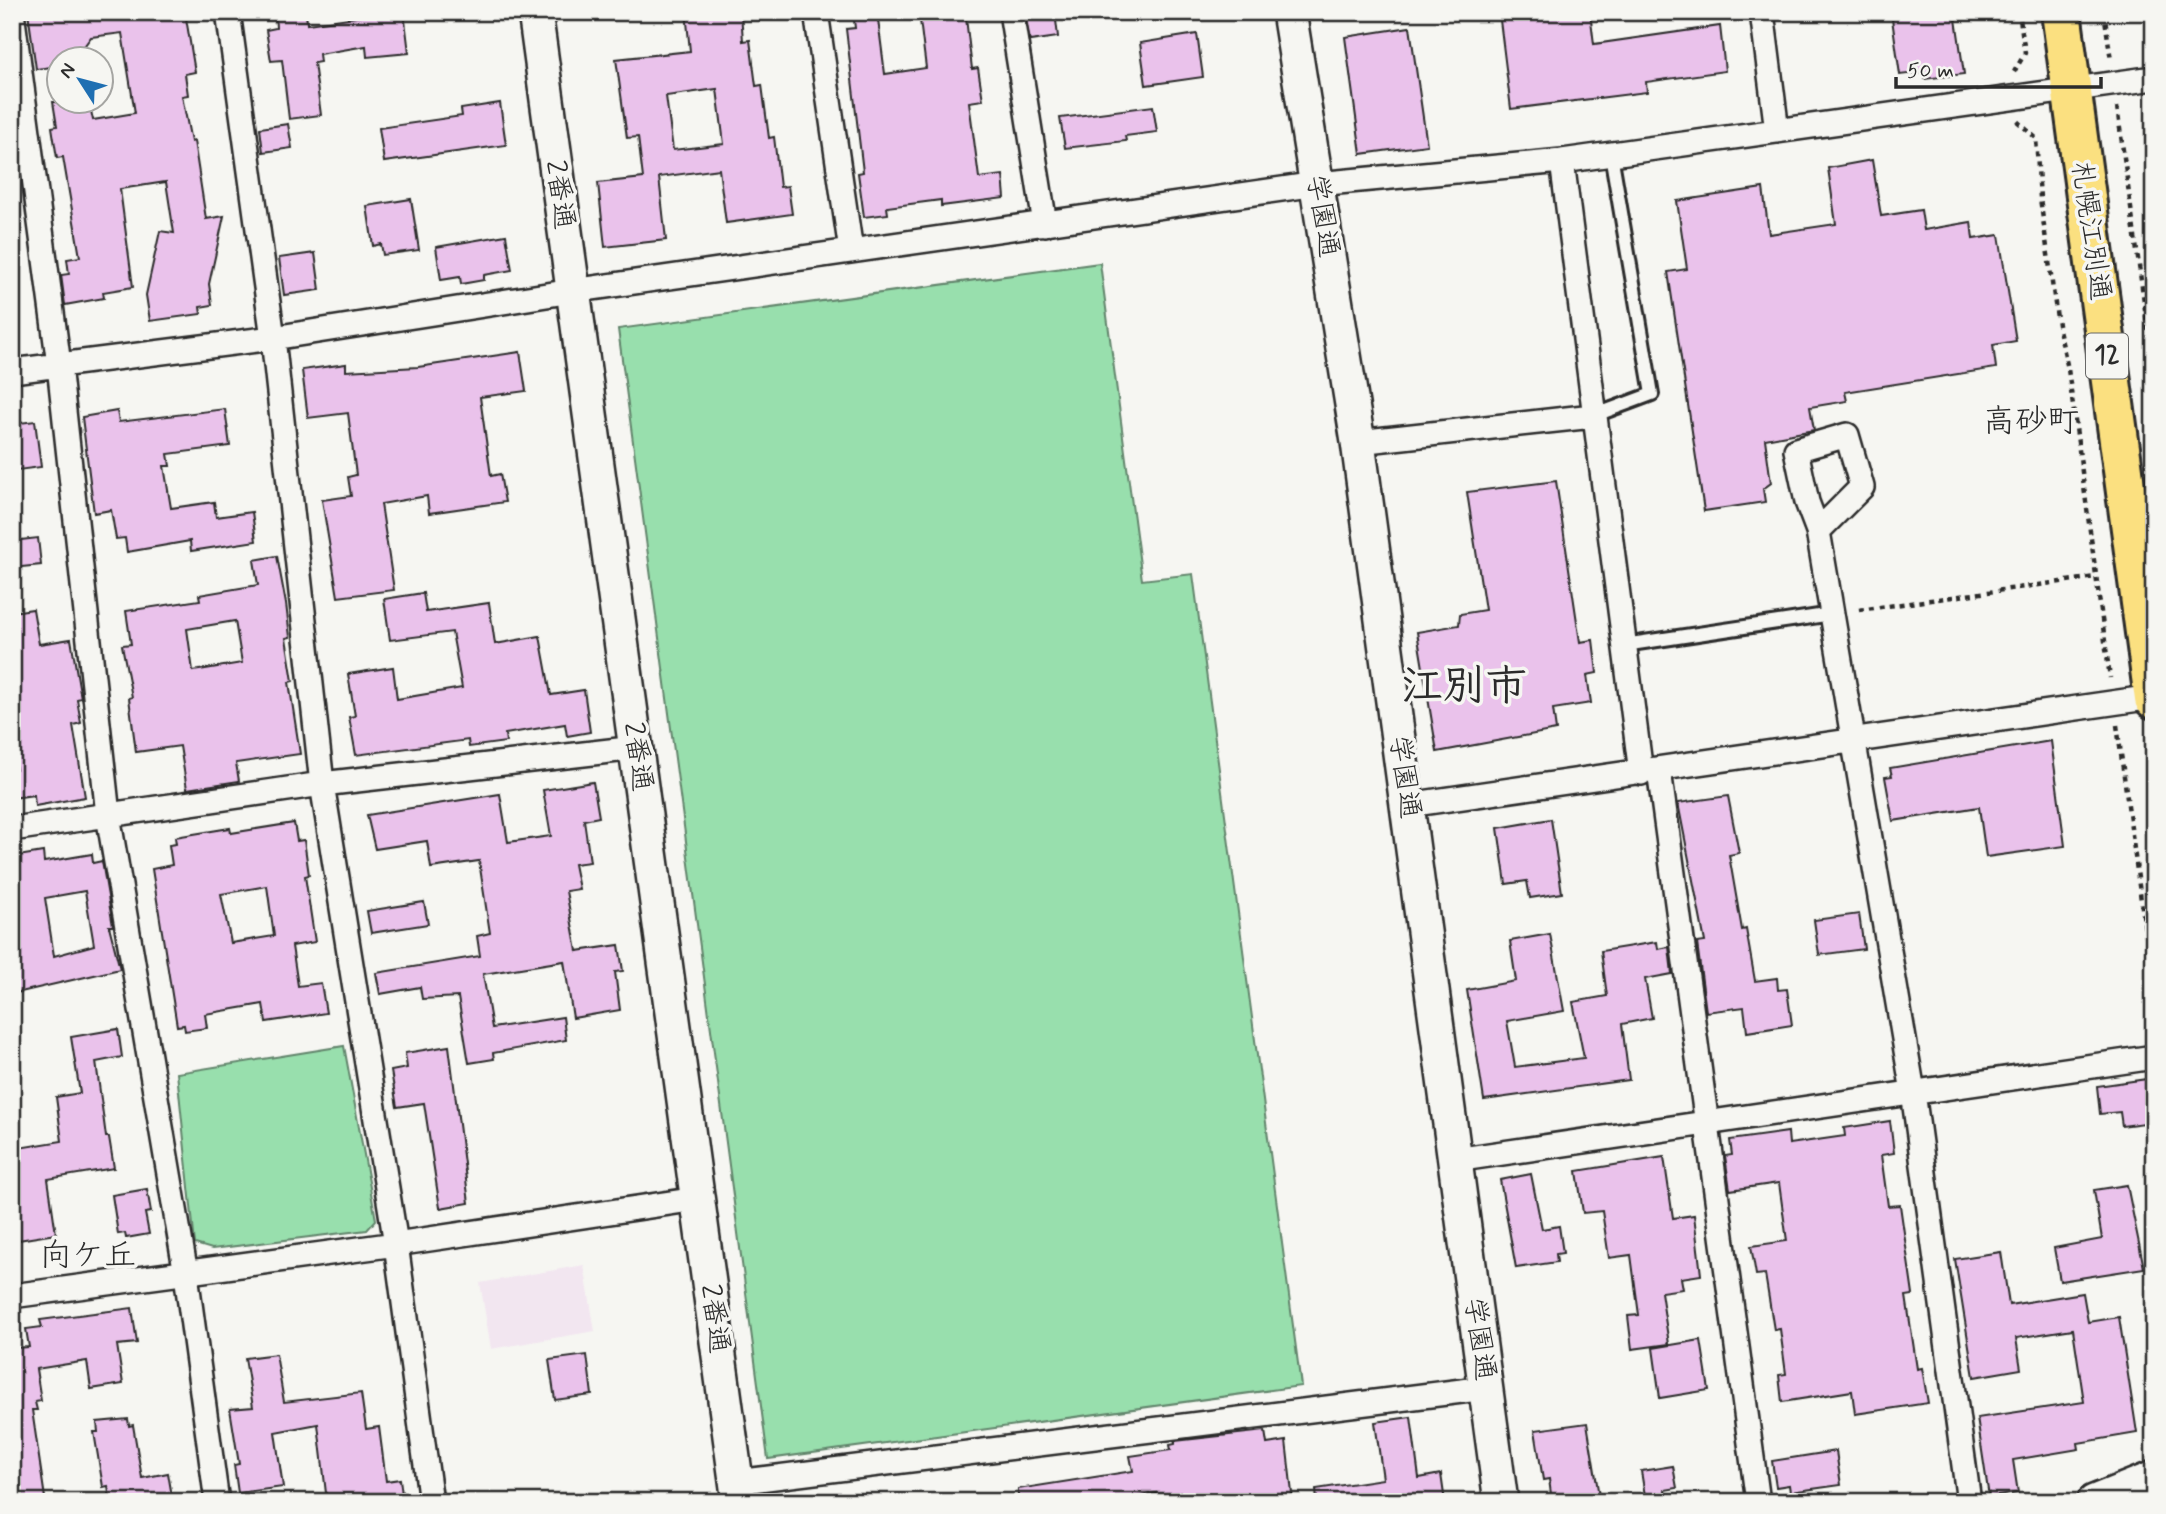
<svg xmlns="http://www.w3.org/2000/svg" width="2166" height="1514" font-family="Mynerve,'Klee One',sans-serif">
<rect width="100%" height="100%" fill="#f6f6f2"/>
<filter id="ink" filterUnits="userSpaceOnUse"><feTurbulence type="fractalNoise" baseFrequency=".0143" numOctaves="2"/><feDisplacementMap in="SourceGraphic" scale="14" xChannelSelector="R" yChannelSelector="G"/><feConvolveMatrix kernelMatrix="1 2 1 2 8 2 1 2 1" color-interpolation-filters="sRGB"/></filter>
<g filter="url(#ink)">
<!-- built -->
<path fill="#f2e6f0" d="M 584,1265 L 595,1331 L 491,1349 L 480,1283 Z"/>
<!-- green -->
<path fill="#98dfad" stroke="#62856c" stroke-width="2" d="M 1100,263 L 1142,580 L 1193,574 L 1301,1386 L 768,1459 L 618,329 Z
M 344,1046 L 376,1220 L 367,1230 L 212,1249 L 195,1244 L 177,1073 Z"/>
<!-- building -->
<path fill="#eac2eb" stroke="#2b2b2b" stroke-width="2" fill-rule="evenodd" d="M 28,12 L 185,12 L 195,72 L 185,74 L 188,95 L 182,96 L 191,142 L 194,141 L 206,219 L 224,216 L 209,284 L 212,305 L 200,307 L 201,314 L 150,321 L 146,295 L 160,231 L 174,233 L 166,182 L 120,189 L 133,287 L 103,292 L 104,298 L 65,305 L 61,275 L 69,274 L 67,259 L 80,257 L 63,157 L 57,158 L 52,127 L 57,126 L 53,102 L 89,102 L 93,120 L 135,113 L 122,33 L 91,37 L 74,60 L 60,60 L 60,66 L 36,69 Z
M 275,12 L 306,12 L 307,24 L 363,16 L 363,12 L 404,12 L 409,53 L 367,57 L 366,46 L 319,54 L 320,62 L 314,63 L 321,115 L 289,119 L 282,60 L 271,61 L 266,30 L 276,28 Z
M 686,12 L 741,12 L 743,41 L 750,40 L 756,86 L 762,85 L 769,138 L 774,137 L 780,187 L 788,186 L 792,214 L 726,223 L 719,169 L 659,177 L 666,240 L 605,247 L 598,183 L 643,178 L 638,137 L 627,138 L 616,59 L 690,51 ZM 717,89 L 724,144 L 673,150 L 666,96 Z
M 853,12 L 877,12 L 885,74 L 926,68 L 919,12 L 961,12 L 961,18 L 966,18 L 972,69 L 978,68 L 983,100 L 969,102 L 979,178 L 1003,175 L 1005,198 L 941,206 L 941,200 L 887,207 L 888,214 L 864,217 L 858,173 L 863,172 L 846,29 L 855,28 Z
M 1025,12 L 1055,12 L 1058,37 L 1030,41 Z
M 1499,12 L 1590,12 L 1594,44 L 1720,26 L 1725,71 L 1646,82 L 1647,92 L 1511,109 Z
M 1891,12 L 1955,12 L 1964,74 L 1925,79 L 1924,72 L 1900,75 Z
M 1410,27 L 1427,145 L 1361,154 L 1345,37 Z
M 1197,34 L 1203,77 L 1146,85 L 1140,43 Z
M 500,103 L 506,145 L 384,162 L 379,128 L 462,116 L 461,109 Z
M 1153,106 L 1157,132 L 1125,136 L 1126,141 L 1065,148 L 1060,118 Z
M 288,124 L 292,148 L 263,152 L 260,128 Z
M 1872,160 L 1881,216 L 1921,210 L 1924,230 L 1971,222 L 1973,239 L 1999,235 L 2016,341 L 1993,345 L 1996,368 L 1845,392 L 1847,401 L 1810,407 L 1814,430 L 1765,439 L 1771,483 L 1763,489 L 1765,502 L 1704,511 L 1668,272 L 1687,269 L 1677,201 L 1763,188 L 1769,234 L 1836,224 L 1828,168 Z
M 411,199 L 419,250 L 383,255 L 381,244 L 373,246 L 367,206 Z
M 506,235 L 512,270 L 484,275 L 484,280 L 461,284 L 460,277 L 441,280 L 436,247 Z
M 315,253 L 320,290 L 284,295 L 279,258 Z
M 520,352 L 526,391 L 480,397 L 491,476 L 500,474 L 505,502 L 429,513 L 427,496 L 381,504 L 394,590 L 338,597 L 322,500 L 351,496 L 348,477 L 356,475 L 348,413 L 308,418 L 302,370 L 346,364 L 346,371 L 418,367 Z
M 225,409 L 230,446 L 168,454 L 170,466 L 164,466 L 171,508 L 214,502 L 216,517 L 252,512 L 256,541 L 191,551 L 190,541 L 127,552 L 125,538 L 116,539 L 111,510 L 94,513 L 82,417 L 117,411 L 119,422 Z
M 35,421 L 41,467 L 18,470 L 15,451 L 12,451 L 12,424 Z
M 1556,481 L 1580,642 L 1593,640 L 1597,673 L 1587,675 L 1591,703 L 1553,709 L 1556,730 L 1437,752 L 1417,632 L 1459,625 L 1460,614 L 1485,610 L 1467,492 Z
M 38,538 L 41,565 L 12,568 L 12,541 Z
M 277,556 L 286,604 L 290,637 L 286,638 L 293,681 L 289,682 L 300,754 L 236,763 L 239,781 L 187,789 L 180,746 L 136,752 L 129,698 L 132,697 L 122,645 L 131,644 L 126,611 L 200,600 L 199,595 L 258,585 L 254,560 ZM 235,621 L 242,663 L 193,671 L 187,629 Z
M 423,593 L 426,612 L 489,603 L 495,644 L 540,636 L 551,695 L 584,690 L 590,732 L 567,736 L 565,724 L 505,734 L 506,742 L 469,747 L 468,740 L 356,755 L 349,717 L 355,716 L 348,674 L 393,667 L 397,699 L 462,688 L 452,632 L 390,640 L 384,599 Z
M 33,609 L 39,644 L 71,639 L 81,698 L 77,699 L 81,723 L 73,725 L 85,797 L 35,806 L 34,795 L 12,798 L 12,770 L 16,769 L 12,747 L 12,612 Z
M 2051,741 L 2065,846 L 1986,857 L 1979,807 L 1893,821 L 1885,777 L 1892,776 L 1890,768 Z
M 593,782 L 599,817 L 584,820 L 590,862 L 574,864 L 579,889 L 566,891 L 577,951 L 619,945 L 623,971 L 615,972 L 620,1010 L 573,1018 L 564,961 L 483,974 L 492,1028 L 563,1017 L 566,1040 L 493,1053 L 494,1059 L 469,1063 L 458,997 L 422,999 L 420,987 L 380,994 L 376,973 L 480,956 L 477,936 L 490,933 L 479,861 L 431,868 L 427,841 L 375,849 L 367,815 L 500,794 L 508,842 L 551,836 L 543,790 Z
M 1728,796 L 1739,853 L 1729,855 L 1742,930 L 1746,929 L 1755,981 L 1777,978 L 1778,990 L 1787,989 L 1792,1025 L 1747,1032 L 1744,1007 L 1706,1012 L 1697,943 L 1705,942 L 1678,803 Z
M 1551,819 L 1562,893 L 1530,898 L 1527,881 L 1506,884 L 1498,828 Z
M 294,823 L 297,841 L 304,840 L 309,875 L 305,876 L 315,942 L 292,946 L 298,986 L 321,983 L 326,1013 L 266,1022 L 263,1004 L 205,1014 L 207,1028 L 185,1031 L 184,1025 L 177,1026 L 152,869 L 172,865 L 169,845 L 176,844 L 175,837 L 230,828 L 231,833 ZM 267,886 L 274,936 L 231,943 L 221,894 Z
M 43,852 L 44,862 L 92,854 L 93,863 L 102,861 L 113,926 L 109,926 L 120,969 L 12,994 L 12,857 ZM 85,891 L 94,945 L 54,956 L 45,898 Z
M 424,902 L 428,924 L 371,933 L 367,911 Z
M 1859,914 L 1864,949 L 1819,955 L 1814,920 Z
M 1550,934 L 1564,1011 L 1507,1021 L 1515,1067 L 1584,1058 L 1573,1002 L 1607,996 L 1601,951 L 1657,942 L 1658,949 L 1669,947 L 1672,974 L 1645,979 L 1652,1018 L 1622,1024 L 1629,1080 L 1484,1100 L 1467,990 L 1516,981 L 1510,941 Z
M 118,1029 L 122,1057 L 96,1062 L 106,1137 L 109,1137 L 114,1168 L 48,1179 L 56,1234 L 12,1241 L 12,1149 L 62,1141 L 56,1097 L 80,1093 L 71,1037 Z
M 449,1046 L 469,1203 L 440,1208 L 424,1103 L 397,1107 L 391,1071 L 407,1068 L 405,1053 Z
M 2147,1079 L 2153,1122 L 2122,1126 L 2120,1112 L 2100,1114 L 2097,1086 Z
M 1890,1121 L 1894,1153 L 1881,1155 L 1888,1206 L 1900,1205 L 1913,1295 L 1906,1296 L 1917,1369 L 1922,1368 L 1928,1403 L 1855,1414 L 1852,1391 L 1782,1402 L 1779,1375 L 1786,1374 L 1780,1329 L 1774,1330 L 1765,1274 L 1756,1275 L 1751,1246 L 1787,1241 L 1779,1183 L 1730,1190 L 1725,1156 L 1732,1155 L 1730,1140 L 1788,1132 L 1789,1144 L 1845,1136 L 1844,1128 Z
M 1664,1157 L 1673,1218 L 1694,1215 L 1701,1275 L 1681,1278 L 1683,1289 L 1661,1292 L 1669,1344 L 1632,1349 L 1628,1316 L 1639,1315 L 1631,1255 L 1609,1258 L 1602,1211 L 1583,1213 L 1577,1171 Z
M 1531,1174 L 1542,1229 L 1559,1226 L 1563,1253 L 1556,1254 L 1557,1262 L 1516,1268 L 1500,1180 Z
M 2127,1185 L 2144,1268 L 2060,1281 L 2054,1248 L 2102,1239 L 2094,1190 Z
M 147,1189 L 151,1212 L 145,1213 L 149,1234 L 126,1238 L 125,1233 L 118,1234 L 112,1195 Z
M 2001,1252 L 2009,1305 L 2083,1293 L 2088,1322 L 2119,1317 L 2137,1433 L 2078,1443 L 2079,1449 L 2013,1460 L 2018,1493 L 1989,1497 L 1977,1418 L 2084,1402 L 2073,1329 L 2016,1338 L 2021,1369 L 1974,1377 L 1955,1259 Z
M 132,1308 L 137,1343 L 117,1345 L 123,1384 L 91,1389 L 87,1361 L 36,1369 L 41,1401 L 35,1402 L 37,1410 L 32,1410 L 45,1498 L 12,1502 L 12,1348 L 29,1347 L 26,1329 L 42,1327 L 40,1320 Z
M 1701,1340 L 1709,1390 L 1660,1398 L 1653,1348 Z
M 276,1354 L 284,1402 L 361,1393 L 366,1429 L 379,1427 L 386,1481 L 400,1479 L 403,1502 L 327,1502 L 318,1424 L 275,1432 L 283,1487 L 238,1493 L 234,1465 L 239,1464 L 230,1409 L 253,1407 L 245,1358 Z
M 587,1355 L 592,1395 L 555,1400 L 549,1360 Z
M 1411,1417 L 1419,1478 L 1441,1474 L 1445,1502 L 1317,1502 L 1316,1489 L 1383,1479 L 1375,1422 Z
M 128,1419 L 129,1426 L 133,1425 L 142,1478 L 168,1473 L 173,1502 L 110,1502 L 108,1486 L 103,1487 L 94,1432 L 98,1432 L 97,1422 Z
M 1587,1423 L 1600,1502 L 1552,1502 L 1549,1479 L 1543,1480 L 1535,1430 Z
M 1265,1431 L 1267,1444 L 1286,1441 L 1293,1502 L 1157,1502 L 1156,1493 L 1110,1502 L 1018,1502 L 1018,1489 L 1133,1471 L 1130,1456 L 1171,1450 L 1170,1445 L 1175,1444 L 1175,1441 Z
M 1836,1451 L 1841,1485 L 1790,1492 L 1789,1485 L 1776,1487 L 1772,1461 Z
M 1673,1466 L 1677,1488 L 1665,1490 L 1667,1502 L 1646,1502 L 1641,1471 Z"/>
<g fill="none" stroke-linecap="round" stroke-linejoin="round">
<defs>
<path id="lane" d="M 1593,416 L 1652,394 L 1611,154
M 1624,645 L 1832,614"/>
<path id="street" d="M 12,12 L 59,365 L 108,815 L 186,1274 L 217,1502
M 228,12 L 273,338 L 322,784 L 396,1244 L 431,1502
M 816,12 L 851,251
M 1011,12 L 1045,224
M 1762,12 L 1777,131
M 1562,161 L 1641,773
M 12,371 L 273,338 L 572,291 L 1317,184 L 1562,161 L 2154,78
M 1358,442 L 1593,416
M 1818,531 L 1862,487 L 1847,435 L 1796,450 L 1807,502 L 1818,531 L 1913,1092 L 1969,1502
M 1659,770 L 1758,1502
M 1408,805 L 2153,697
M 12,829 L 322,784 L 636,748
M 1455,1160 L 2154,1057
M 12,1296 L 396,1244 L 697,1199
M 736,1482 L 1486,1388"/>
<path id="secondary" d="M 535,12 L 739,1502
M 1289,12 L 1358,442 L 1501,1502
M 2094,1502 L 2154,1478"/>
<path id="highway" d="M 2061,12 L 2154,699"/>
</defs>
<!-- lane casing -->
<use href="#lane" stroke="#2b2b2b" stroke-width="18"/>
<!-- street casing -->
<use href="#street" stroke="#2b2b2b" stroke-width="28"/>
<!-- secondary casing -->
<use href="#secondary" stroke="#2b2b2b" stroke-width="38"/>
<!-- highway casing -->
<use href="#highway" stroke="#2b2b2b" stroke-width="44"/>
<!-- path -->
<path stroke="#2b2b2b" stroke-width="4.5" stroke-dasharray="5 5" stroke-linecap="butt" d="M 2104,12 L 2111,60
M 2014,72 L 2025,53 L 2019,12
M 2117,107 L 2154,374
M 2017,121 L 2036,138 L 2040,198 L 2058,325 L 2068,369 L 2110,678
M 1859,610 L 2096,577
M 2117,725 L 2154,995"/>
<!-- lane -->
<use href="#lane" stroke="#f6f6f2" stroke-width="12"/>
<!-- street -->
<use href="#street" stroke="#f6f6f2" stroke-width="23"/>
<!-- secondary -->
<use href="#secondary" stroke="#f6f6f2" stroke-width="33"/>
<!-- highway -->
<use href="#highway" stroke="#fbe080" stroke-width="38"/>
</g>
</g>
<g text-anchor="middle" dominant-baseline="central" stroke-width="7" stroke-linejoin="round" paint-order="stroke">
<!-- shield labels -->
<rect fill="#f6f6f2" stroke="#686867" stroke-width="2" x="2086" y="333.5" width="42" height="45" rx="5"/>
<g font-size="26" font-weight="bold" fill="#2b2b2b">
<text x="2107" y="356">12</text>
</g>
<!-- street labels -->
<g font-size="28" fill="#2b2b2b" stroke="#f6f6f2">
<text transform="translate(559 195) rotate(82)">2番通</text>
<text transform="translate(1322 216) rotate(81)">学園通</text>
<text transform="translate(2090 231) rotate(82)">札幌江別通</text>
<text transform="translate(637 757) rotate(82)">2番通</text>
<text transform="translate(1404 777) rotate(82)">学園通</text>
<text transform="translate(714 1319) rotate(82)">2番通</text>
<text transform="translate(1479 1339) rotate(82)">学園通</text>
</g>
<!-- quarter labels -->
<g font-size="32" fill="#2b2b2b" stroke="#f6f6f2">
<text x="2031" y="422">高砂町</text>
<text x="88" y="1256">向ケ丘</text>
</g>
<!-- town labels -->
<g font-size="42" font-weight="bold" fill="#2b2b2b" stroke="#f6f6f2">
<text x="1464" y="687">江別市</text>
</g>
</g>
<!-- margin -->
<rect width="2166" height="1514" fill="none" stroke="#f6f6f2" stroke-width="42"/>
<rect x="21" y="21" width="2124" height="1472" fill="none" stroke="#2b2b2b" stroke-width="2.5" filter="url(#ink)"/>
<!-- north arrow -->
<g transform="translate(80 80) rotate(306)"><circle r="33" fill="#f6f6f2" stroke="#a5a5a2" stroke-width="2"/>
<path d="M0-5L12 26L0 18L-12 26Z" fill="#1f6fb2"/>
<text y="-10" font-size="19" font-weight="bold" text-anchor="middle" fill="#2b2b2b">N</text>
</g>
<!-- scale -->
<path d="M1896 77v10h205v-10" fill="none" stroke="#2b2b2b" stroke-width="3.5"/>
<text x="1907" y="77" font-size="21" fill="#2b2b2b" stroke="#f6f6f2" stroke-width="5" paint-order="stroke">50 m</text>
</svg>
